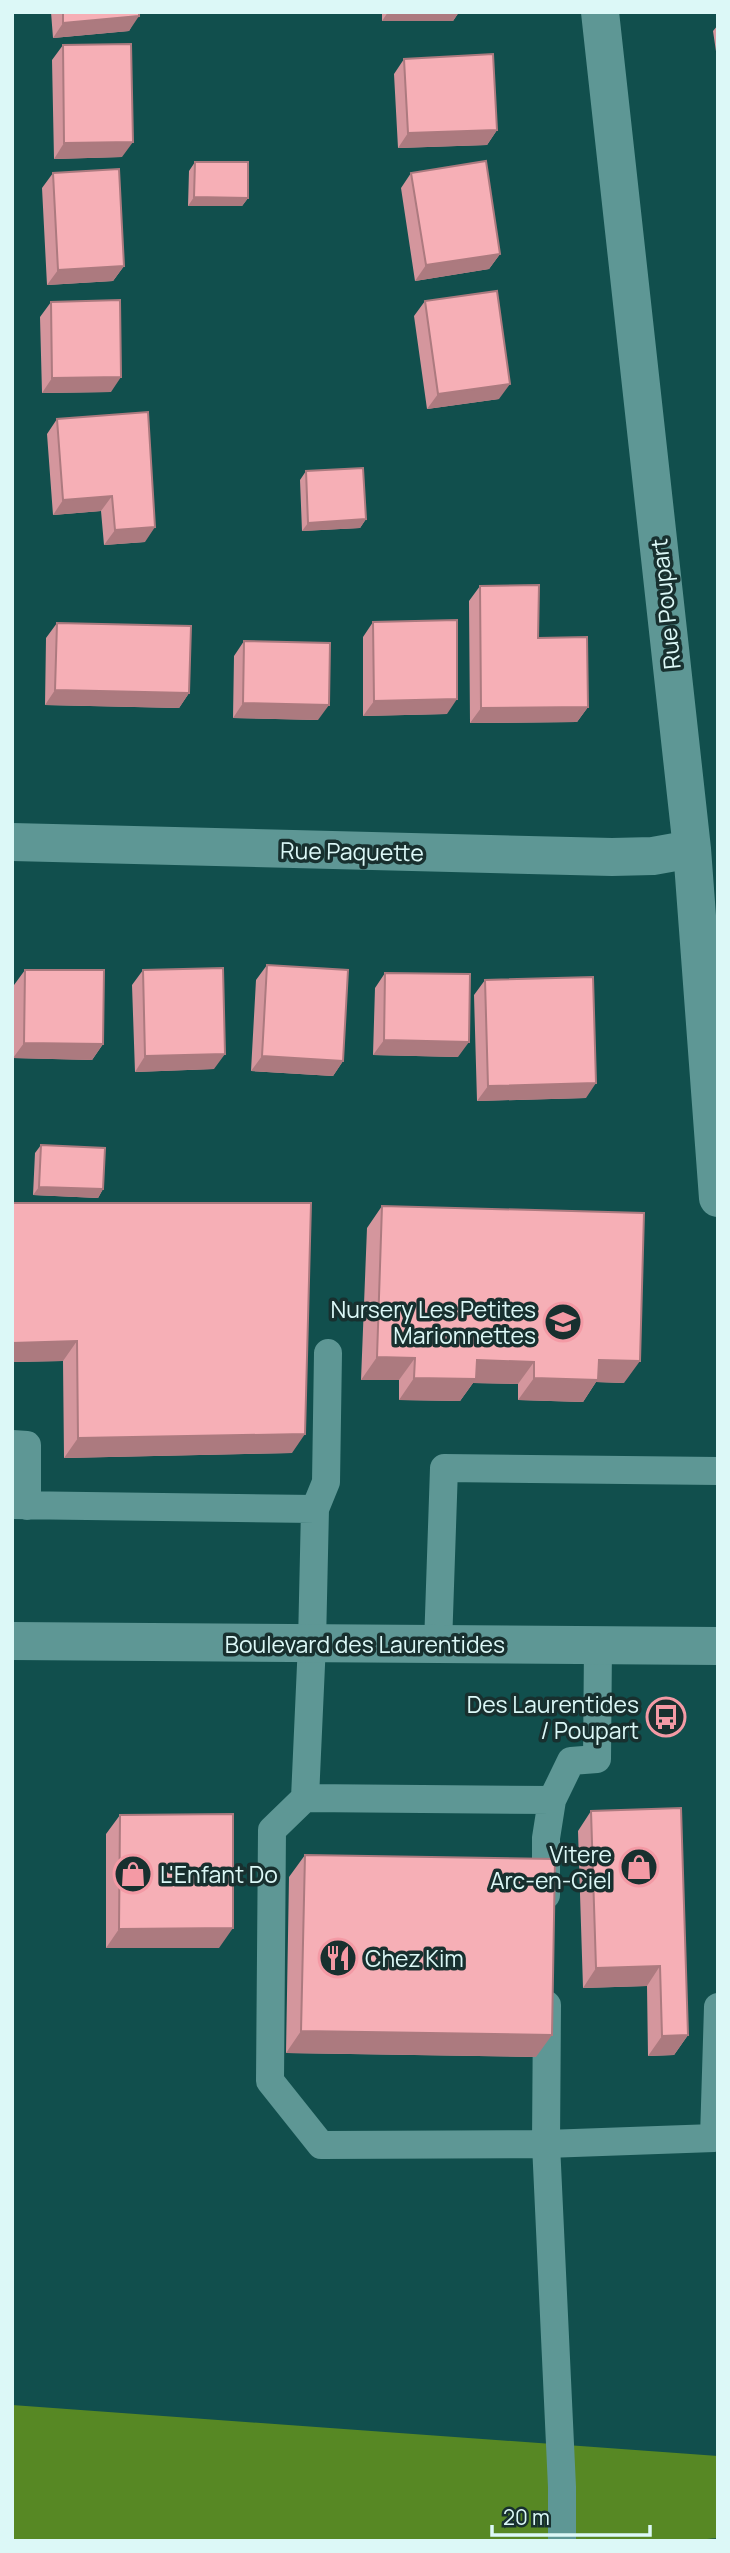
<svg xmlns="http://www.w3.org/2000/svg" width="730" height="2553" font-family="Manrope,sans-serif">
<rect width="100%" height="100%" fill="#114f4d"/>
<!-- forest -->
<path fill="#578824" d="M 12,2405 L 718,2456 L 718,2538 L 685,2541 L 12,2541 Z"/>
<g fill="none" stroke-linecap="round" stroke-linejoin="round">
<!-- lane -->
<path stroke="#5e9795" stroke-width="28" d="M 12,1444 L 27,1445 L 27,1506
M 12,1505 L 315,1509 L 312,1643 L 305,1798 L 552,1800 L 571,1761 L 597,1759 L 598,1645
M 315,1509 L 326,1482 L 328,1353
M 438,1645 L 444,1468 L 718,1471
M 305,1798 L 272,1830 L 270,2081 L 321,2145 L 546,2144 L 547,2005
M 546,1895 L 546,1838 L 552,1800
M 562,2541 L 562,2487 L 546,2144 L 714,2138 L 718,2007"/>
<!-- street -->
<path stroke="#5e9795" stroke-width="38" d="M 600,12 L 692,849 L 718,1198
M 12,842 L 612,857 L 653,856 L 692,849"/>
<!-- secondary -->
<path stroke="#5e9795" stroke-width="38" d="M 12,1641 L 718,1646"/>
</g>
<!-- wall -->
<path fill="#d4969d" d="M 51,12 L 139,12 L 129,31 L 53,38 Z
M 382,12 L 459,12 L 453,21 L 382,21 Z
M 718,25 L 718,65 L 713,31 Z
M 63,45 L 122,157 L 54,159 L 52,60 Z
M 404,59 L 497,130 L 487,145 L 398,148 L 394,74 Z
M 195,162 L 248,198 L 242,206 L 188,206 L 189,171 Z
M 53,173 L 124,266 L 113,281 L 47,285 L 42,188 Z
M 411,173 L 500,254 L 489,269 L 415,281 L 401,188 Z
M 425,301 L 499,399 L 427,409 L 414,316 Z
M 51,302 L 111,392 L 42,393 L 40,317 Z
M 57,419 L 145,542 L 104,545 L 101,511 L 53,515 L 47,434 Z
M 306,471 L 366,519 L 360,528 L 302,531 L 300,480 Z
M 480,586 L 538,638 L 588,707 L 577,722 L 470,723 L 469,601 Z
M 373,622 L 447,714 L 363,716 L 363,637 Z
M 57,623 L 189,693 L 179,708 L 45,705 L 46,638 Z
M 244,641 L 318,720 L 233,718 L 234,656 Z
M 267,965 L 343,1061 L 333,1076 L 251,1071 L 256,980 Z
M 25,970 L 103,1044 L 92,1060 L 13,1058 L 14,985 Z
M 143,970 L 214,1069 L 135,1072 L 132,985 Z
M 385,973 L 458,1057 L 373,1055 L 375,988 Z
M 485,980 L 586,1098 L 477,1101 L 474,995 Z
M 41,1145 L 103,1189 L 98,1198 L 33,1195 L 35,1153 Z
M 12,1203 L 292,1453 L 64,1458 L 63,1361 L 12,1362 Z
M 382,1206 L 624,1383 L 596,1382 L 583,1402 L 518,1400 L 518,1384 L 473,1383 L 460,1401 L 399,1400 L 399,1380 L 361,1380 L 367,1228 Z
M 681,1808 L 688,2035 L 674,2055 L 648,2056 L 647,1986 L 583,1988 L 578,1831 L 591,1811 Z
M 120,1815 L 219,1948 L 106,1948 L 106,1834 Z
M 305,1855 L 536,2057 L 286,2053 L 289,1877 Z"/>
<!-- shaded-wall -->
<path fill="#ac7a7f" d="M 388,12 L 459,12 L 453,21 L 382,21 Z
M 139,16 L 129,31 L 53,38 L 63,23 Z
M 497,130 L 487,145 L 398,148 L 408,133 Z
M 133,142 L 122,157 L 54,159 L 64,143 Z
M 194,197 L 248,198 L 242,206 L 188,206 Z
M 500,254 L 489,269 L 415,281 L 426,265 Z
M 124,266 L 113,281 L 47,285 L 58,270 Z
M 121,377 L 111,392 L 42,393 L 52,378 Z
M 510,384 L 499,399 L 427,409 L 438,394 Z
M 112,496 L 101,511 L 53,515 L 63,500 Z
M 366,519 L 360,528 L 302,531 L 308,523 Z
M 155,527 L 145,542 L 104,545 L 115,530 Z
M 55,690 L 189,693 L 179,708 L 45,705 Z
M 457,699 L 447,714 L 363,716 L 374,701 Z
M 243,703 L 329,705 L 318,720 L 233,718 Z
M 588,707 L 577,722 L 470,723 L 481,708 Z
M 384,1040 L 469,1042 L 458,1057 L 373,1055 Z
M 24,1043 L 103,1044 L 92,1060 L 13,1058 Z
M 225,1054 L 214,1069 L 135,1072 L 145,1056 Z
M 262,1056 L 343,1061 L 333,1076 L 251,1071 Z
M 596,1083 L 586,1098 L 477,1101 L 488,1086 Z
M 39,1187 L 103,1189 L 98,1198 L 33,1195 Z
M 77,1341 L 63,1361 L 12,1362 L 12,1343 Z
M 377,1357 L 415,1358 L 399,1380 L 361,1380 Z
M 477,1360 L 534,1362 L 518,1384 L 473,1383 L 460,1401 L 399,1400 L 414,1378 Z
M 599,1360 L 640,1361 L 624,1383 L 596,1382 L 583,1402 L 518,1400 L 534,1378 Z
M 305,1434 L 292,1453 L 64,1458 L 78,1438 Z
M 233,1928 L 219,1948 L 106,1948 L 119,1929 Z
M 660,1966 L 647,1986 L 583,1988 L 596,1968 Z
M 301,2031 L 552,2035 L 536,2057 L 286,2053 Z
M 688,2035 L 674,2055 L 648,2056 L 662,2036 Z"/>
<!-- building -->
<path fill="#f6afb6" stroke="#ac7a7f" stroke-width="2" d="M 63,12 L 139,12 L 139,16 L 63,23 Z
M 131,44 L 133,142 L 64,143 L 63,45 Z
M 493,54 L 497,130 L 408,133 L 404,59 Z
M 486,161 L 500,254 L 426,265 L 411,173 Z
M 195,162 L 248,162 L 248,198 L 194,197 Z
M 119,169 L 124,266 L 58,270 L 53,173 Z
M 497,291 L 510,384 L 438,394 L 425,301 Z
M 120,300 L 121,377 L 52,378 L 51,302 Z
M 148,412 L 155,527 L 115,530 L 112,496 L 63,500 L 57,419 Z
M 363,468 L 366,519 L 308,523 L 306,471 Z
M 539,585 L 538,638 L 587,637 L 588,707 L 481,708 L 480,586 Z
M 457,620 L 457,699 L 374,701 L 373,622 Z
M 57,623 L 191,626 L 189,693 L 55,690 Z
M 244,641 L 330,643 L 329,705 L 243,703 Z
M 267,965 L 348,970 L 343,1061 L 262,1056 Z
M 223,968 L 225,1054 L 145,1056 L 143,970 Z
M 25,970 L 104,970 L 103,1044 L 24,1043 Z
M 385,973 L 470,974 L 469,1042 L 384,1040 Z
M 593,977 L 596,1083 L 488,1086 L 485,980 Z
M 41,1145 L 105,1148 L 103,1189 L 39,1187 Z
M 12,1203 L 311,1203 L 305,1434 L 78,1438 L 77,1341 L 12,1343 Z
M 382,1206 L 644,1213 L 640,1361 L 599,1360 L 598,1380 L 534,1378 L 534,1362 L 477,1360 L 476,1379 L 414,1378 L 415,1358 L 377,1357 Z
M 681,1808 L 688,2035 L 662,2036 L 660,1966 L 596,1968 L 591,1811 Z
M 233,1814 L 233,1928 L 119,1929 L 120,1815 Z
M 305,1855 L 555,1859 L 552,2035 L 301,2031 Z"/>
<!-- icons -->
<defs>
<symbol id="school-ring" viewBox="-11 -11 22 22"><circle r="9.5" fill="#18302f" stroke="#f49aa5" stroke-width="1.5"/><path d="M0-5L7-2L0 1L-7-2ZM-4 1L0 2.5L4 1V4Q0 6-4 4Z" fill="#f49aa5"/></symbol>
<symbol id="bus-ring" viewBox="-11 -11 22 22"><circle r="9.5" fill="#18302f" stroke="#f49aa5" stroke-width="1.5"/><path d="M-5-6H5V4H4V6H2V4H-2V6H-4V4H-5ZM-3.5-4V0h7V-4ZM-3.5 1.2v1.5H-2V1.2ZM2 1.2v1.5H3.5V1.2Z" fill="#f49aa5"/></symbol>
<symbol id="shop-ring" viewBox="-11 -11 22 22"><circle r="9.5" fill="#18302f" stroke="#f49aa5" stroke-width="1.5"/><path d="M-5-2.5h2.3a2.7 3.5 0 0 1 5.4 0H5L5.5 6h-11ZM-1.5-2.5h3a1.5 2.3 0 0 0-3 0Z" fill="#f49aa5"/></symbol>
<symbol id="restaurant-ring" viewBox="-11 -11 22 22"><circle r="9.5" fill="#18302f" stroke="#f49aa5" stroke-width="1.5"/><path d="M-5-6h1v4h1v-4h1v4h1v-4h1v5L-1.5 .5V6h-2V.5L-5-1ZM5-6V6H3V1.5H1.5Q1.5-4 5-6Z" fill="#f49aa5"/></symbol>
</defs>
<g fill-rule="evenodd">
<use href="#school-ring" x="541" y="1300" width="44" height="44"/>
<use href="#bus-ring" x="644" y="1695" width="44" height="44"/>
<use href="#shop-ring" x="617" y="1845" width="44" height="44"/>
<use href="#shop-ring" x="111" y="1852" width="44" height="44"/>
<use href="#restaurant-ring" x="316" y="1936" width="44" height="44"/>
</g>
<g text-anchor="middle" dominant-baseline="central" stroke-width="7" stroke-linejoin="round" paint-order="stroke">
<!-- street labels -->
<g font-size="23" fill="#dcf8f7" stroke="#18302f">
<text transform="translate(665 604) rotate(-96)">Rue Poupart</text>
<text transform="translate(352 851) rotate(1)">Rue Paquette</text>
<text x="365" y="1644">Boulevard des Laurentides</text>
</g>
<!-- poi labels -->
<g font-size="23" fill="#dcf8f7" stroke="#18302f" text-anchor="end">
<text x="536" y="1309">Nursery Les Petites<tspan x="536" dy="26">Marionnettes</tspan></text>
<text x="639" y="1704">Des Laurentides<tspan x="639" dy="26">/ Poupart</tspan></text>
<text x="612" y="1854">Vitere<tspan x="612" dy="26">Arc-en-Ciel</tspan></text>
<text x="160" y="1874" text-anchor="start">L'Enfant Do</text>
<text x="365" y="1958" text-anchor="start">Chez Kim</text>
</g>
</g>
<!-- border -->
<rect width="730" height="2553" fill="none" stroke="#dcf8f7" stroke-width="28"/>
<!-- scale -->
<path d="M492 2525v10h158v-10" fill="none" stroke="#dcf8f7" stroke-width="3.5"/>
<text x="503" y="2525" font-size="21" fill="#dcf8f7" stroke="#18302f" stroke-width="5" paint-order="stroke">20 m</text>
</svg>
